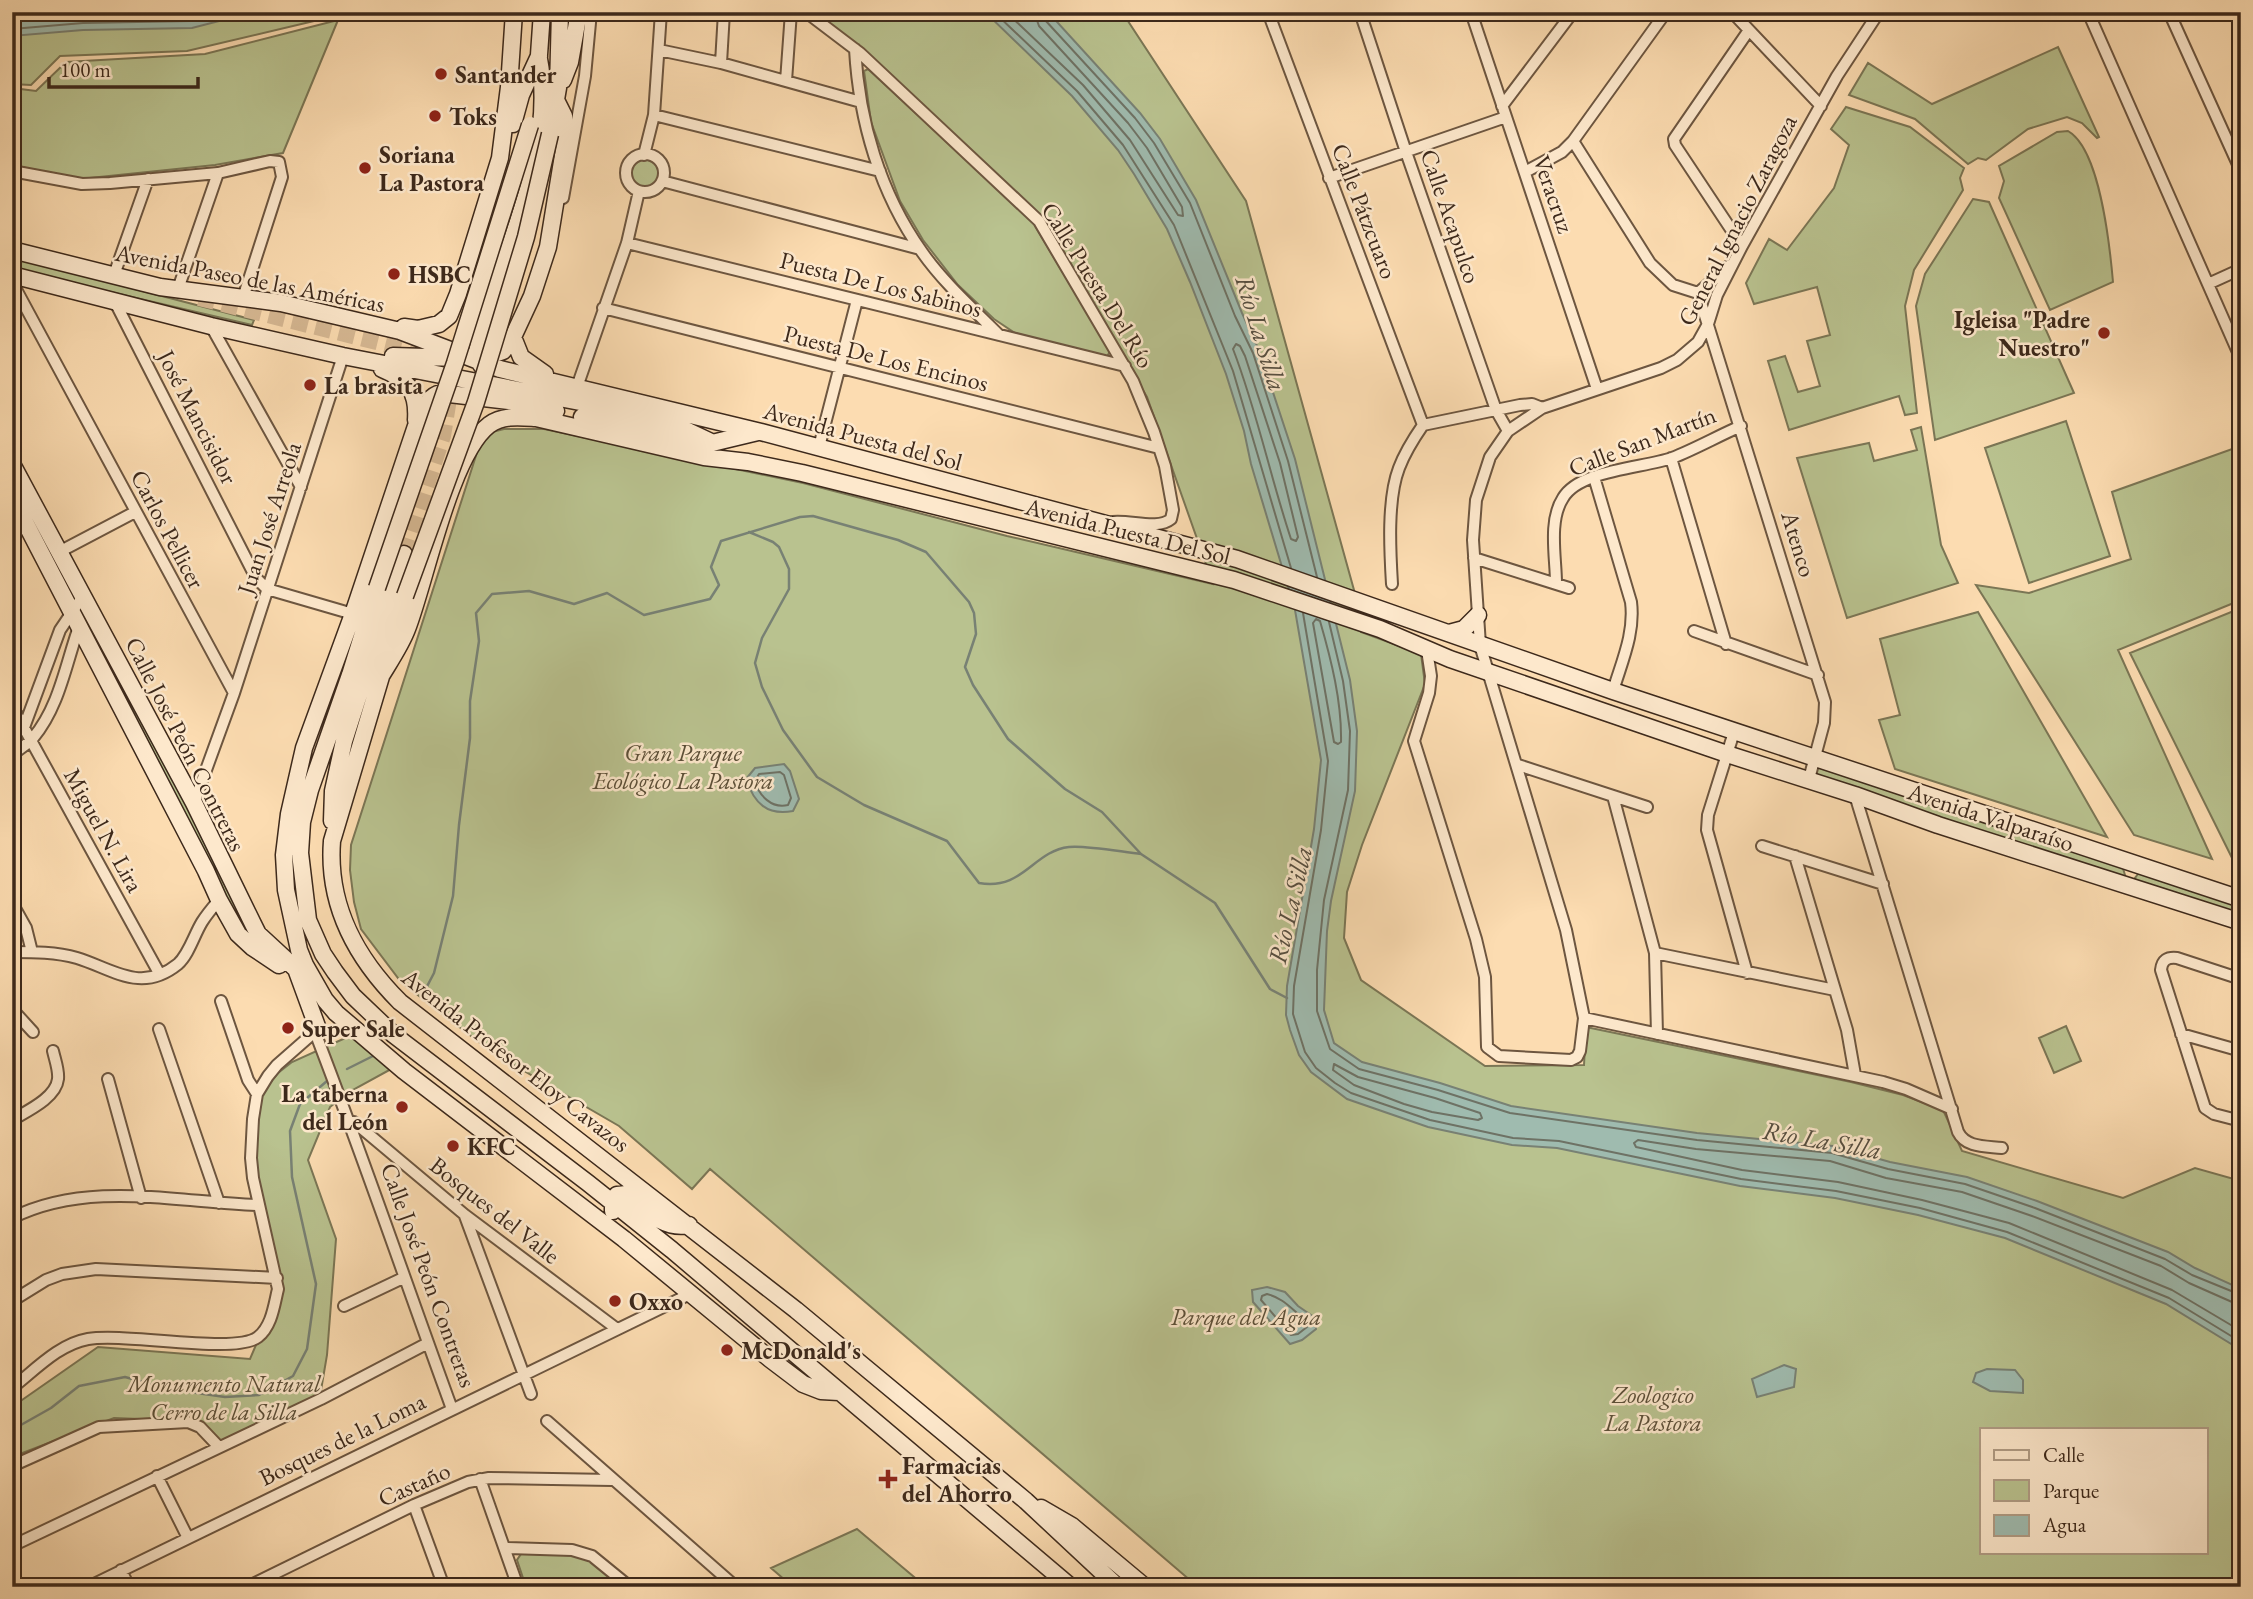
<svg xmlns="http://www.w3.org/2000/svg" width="2253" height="1599" font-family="'EB Garamond',serif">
<rect width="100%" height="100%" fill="#fcdcb1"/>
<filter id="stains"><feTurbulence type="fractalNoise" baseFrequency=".00286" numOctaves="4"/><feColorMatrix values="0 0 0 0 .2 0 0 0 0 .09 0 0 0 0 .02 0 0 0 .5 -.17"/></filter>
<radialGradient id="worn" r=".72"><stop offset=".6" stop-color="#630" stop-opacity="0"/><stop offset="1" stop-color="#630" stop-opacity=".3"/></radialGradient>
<!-- green -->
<path fill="#b9c28f" stroke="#7b7655" stroke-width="2" fill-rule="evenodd" d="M 12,12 L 341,12 L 335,16 L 187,51 L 60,56 L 31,85 L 12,84 Z
M 815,12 L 1122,12 L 1246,201 L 1354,590 L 1361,632 L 1421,654 L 1425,684 L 1362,845 L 1347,892 L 1344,938 L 1361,980 L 1485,1066 L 1584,1065 L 1586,1027 L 1851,1082 L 1903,1095 L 1943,1110 L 1962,1151 L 2123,1198 L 2195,1168 L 2241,1181 L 2241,1587 L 1198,1587 L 710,1169 L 692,1189 L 619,1126 L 493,1053 L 401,982 L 361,929 L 354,902 L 350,870 L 351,845 L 481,440 L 492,432 L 504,429 L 544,429 L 803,483 L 1007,536 L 1213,584 L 1147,397 L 1037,217 L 863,49 ZM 1982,1429 L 2206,1429 L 2206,1552 L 1982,1552 Z
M 338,20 L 283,153 L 215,165 L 80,179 L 12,165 L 12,88 L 36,91 L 66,62 L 205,54 Z
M 2058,47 L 2099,137 L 2097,138 L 2082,123 L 2067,117 L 2028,129 L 1986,160 L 1978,158 L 1968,164 L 1915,119 L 1849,95 L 1868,63 L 1932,104 Z
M 868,69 L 1032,221 L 1110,351 L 1107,357 L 1015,333 L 994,319 L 958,285 L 923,240 L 900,201 L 871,122 L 864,71 Z
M 1846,107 L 1910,127 L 1964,168 L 1960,178 L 1963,190 L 1914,270 L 1905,306 L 1917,413 L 1905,415 L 1899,396 L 1789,430 L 1768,361 L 1785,356 L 1798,392 L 1820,386 L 1807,341 L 1830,335 L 1817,287 L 1754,304 L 1746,283 L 1769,239 L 1787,250 L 1834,188 L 1849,145 L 1831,129 Z
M 2068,131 C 2100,149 2110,248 2113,282 L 2050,310 L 1999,198 L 2004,181 L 1999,166 L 2057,132 Z
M630 174a15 15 0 1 1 30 0a15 15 0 1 1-30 0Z
M 1973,199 L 1989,202 L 2074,393 L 1935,440 L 1916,306 L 1925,274 Z
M 12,257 L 254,320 L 252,325 L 12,269 Z
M 2066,421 L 2110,556 L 2029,583 L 1985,448 Z
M 1921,427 L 1941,545 L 1958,583 L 1847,618 L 1797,458 L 1869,443 L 1874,461 L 1917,450 L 1911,430 Z
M 2235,448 L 2241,460 L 2241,600 L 2118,650 L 2212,859 L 2134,835 L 1976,585 L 2029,593 L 2131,559 L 2112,492 Z
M 2241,608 L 2241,876 L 2130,653 Z
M 1978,612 L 2107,837 L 1895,769 L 1879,720 L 1900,715 L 1880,639 Z
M 91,618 L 240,912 L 245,923 L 240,925 L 84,622 Z
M 1817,767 L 2121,862 L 2125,875 L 2121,878 L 1818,776 L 1816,770 Z
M 2144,872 L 2241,903 L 2241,918 L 2137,883 L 2135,878 L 2138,874 Z
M 2066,1026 L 2081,1061 L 2054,1073 L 2039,1038 Z
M 352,1035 L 393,1068 L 349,1092 L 330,1107 L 308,1160 L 336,1239 L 327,1355 L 320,1396 L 220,1445 L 191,1421 L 114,1418 L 12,1457 L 12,1407 L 98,1347 L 250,1359 L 281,1286 L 253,1158 L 260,1095 L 278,1073 L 292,1062 Z
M 857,1529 L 926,1587 L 793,1587 L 771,1568 Z
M 521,1554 L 570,1554 L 592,1561 L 623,1587 L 526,1587 L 517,1560 Z"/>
<!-- water -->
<path fill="#9fbbaf" stroke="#788174" stroke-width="2" d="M 12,12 L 254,12 L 192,28 L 83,30 L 12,36 Z
M 985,12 L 1048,12 L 1140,113 L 1160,139 L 1196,200 L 1242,313 L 1259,350 L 1295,459 L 1350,680 L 1357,731 L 1355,791 L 1331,901 L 1327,931 L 1324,1010 L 1334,1043 L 1362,1062 L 1440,1083 L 1511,1106 L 1697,1133 L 1833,1146 L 1890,1162 L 1967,1177 L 2037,1201 L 2168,1252 L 2195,1268 L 2237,1287 L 2241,1290 L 2241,1350 L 2166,1304 L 2005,1238 L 1918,1215 L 1835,1198 L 1740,1186 L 1557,1148 L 1512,1145 L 1428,1127 L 1347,1099 L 1311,1072 L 1299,1055 L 1290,1030 L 1286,1015 L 1287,986 L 1314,829 L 1321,760 L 1295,610 L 1251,464 L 1244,431 L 1226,374 L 1190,282 L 1167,229 L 1134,174 L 1118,150 L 1072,96 Z
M 784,764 L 790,771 L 799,799 L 793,811 C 767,816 754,803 746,779 L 755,768 Z
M 1267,1287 L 1285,1292 L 1298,1306 L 1314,1317 L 1316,1329 L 1302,1340 L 1290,1344 L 1253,1302 L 1252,1290 Z
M 1784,1365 L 1796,1369 L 1794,1387 L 1757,1397 L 1752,1379 Z
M 1987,1369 L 2015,1370 L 2023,1380 L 2023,1393 L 1990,1391 L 1973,1382 L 1976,1373 Z"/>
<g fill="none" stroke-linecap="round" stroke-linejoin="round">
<!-- shore -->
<path stroke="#6e7265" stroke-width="2" d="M 994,12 L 1077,91 L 1123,145 L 1174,225 L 1233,371 L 1291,568
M 1006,12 L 1083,85 L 1130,140 L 1178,215 L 1183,216 L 1182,207 L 1147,148 L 1128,123 L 1039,26 L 1034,12
M 1043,12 L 1045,20 L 1135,118 L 1154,143 L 1190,203 L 1235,316 L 1253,353 L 1288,461 L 1317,577
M 12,21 L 82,14 L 183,12
M 12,29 L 83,23 L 191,21 L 229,12
M 1236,344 L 1240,346 L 1245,356 L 1280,463 L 1298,537 L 1296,541 L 1291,539 C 1270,476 1257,411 1233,349 Z
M 1303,613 L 1328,761 L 1321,830 L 1294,986 L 1293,1014 L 1305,1052 L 1316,1068 L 1335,1083 L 1351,1093 L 1430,1120 L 1513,1138 L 1559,1141 L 1741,1179 L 1836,1191 L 1920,1208 L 2007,1232 L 2169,1298 L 2241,1342
M 1316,619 L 1320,621 C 1331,659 1342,702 1341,742 L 1338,744 L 1334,742 L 1313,623 Z
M 1329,622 L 1343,681 L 1350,731 L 1348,790 L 1324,900 L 1317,970 L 1317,1011 L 1330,1049 L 1359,1069 L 1438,1090 L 1510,1113 L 1697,1140 L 1832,1153 L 1888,1169 L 1965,1184 L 2035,1208 L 2165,1259 L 2192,1275 L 2241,1295
M 780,772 L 784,775 L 791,798 L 788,805 C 772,809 759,796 755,781 L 759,774 Z
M 1334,1064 L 1358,1077 L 1435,1098 L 1480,1113 L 1482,1118 L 1478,1120 L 1432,1112 L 1404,1104 L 1354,1085 L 1333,1070 Z
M 1267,1294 C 1284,1298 1293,1311 1307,1321 L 1307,1327 L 1298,1334 L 1291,1335 L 1261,1300 L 1262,1296 Z
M 2241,1304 L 2232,1302 L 2189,1283 L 2161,1266 L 2032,1216 L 1962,1192 L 1886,1178 L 1830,1161 L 1696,1149 L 1638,1140 L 1634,1143 L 1636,1147 L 1742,1170 L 1838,1182 L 1922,1200 L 2009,1223 L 2172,1290 L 2241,1331"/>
<!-- stream -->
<path stroke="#788174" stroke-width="2.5" d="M 749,532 L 773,542 L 779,547 L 789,569 L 789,589 L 762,638 L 755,663 L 762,687 L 783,730 L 817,777 L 864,805 L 947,841 L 979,883 C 1023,891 1033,851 1069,847 C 1085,845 1122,852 1141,854
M 422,996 L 434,973 L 453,896 L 459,825 L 470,738 L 470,701 L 479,641 L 476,613 L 492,594 L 529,591 L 574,604 L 607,593 L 644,615 L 710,599 L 719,585 L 711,567 L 721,541 L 800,517 L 813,516 L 898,540 L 926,552 L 969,602 L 974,613 L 976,634 L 965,667 L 973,685 L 1008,739 L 1065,789 L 1102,812 L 1141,854 L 1215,903 L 1270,989 L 1287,998
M 347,1069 L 375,1055
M 12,1430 L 51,1408 L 79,1386 L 125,1377 L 169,1389 L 225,1397 L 259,1395 L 293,1376 L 307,1349 L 316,1284 L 292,1177 L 290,1131 L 300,1104 L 327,1081"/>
<!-- secondary-tunnel -->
<path stroke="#d6b893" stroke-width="16" stroke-dasharray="16 8" stroke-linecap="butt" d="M 199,298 L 405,349 L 421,357
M 404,554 L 443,436 L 448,405 L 443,389"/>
<defs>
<path id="street" d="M 806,12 L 860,53 L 1039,221 L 1133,381 L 1154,432 L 1165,466 L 1173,510 L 1171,519 C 1158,530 1131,520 1113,522
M 1268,12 L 1423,425
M 1360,12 L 1406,152 L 1496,410 L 1508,431
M 1471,12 L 1597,389
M 1732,12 L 1821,106
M 2088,12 L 2241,359
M 2169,12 L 2241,171
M 855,49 C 859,121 880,193 922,252 C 943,282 972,308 999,335
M 659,50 L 721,63 L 861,102
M 721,63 L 724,12
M 786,81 L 791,12
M 1502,106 L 1573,12
M 654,115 L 880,171
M 1573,141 L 1650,263 L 1673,285 L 1698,293
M626 173a19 19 0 1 1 38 0a19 19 0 1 1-38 0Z
M 644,155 L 654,115 L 661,12
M 12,171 L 82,184 L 110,183 L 218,173 L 270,161 L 279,162 L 282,177 L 243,298
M 1525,172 L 1562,152 L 1573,141 L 1666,12
M 1329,178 L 1506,117
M 662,181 L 920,249
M 563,198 L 585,76 L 591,12
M 627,243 L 1125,366
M 1742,246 L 1675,145 L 1674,139 L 1749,30
M 1730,265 L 1698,293 L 1825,702 L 1824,723 L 1809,779
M 114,275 L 148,179
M 12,282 L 234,693
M 2208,284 L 2241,269
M 178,289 L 218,173
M 114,300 L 256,578 L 267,589 L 353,614
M 603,308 L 1159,448
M 211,326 L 301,487
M 577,387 L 627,243 L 639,191
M 1423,425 L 1520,405 L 1532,404 L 1542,408 L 1661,368 L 1677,360 L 1698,342 L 1708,324 L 1717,295 L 1742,246 L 1837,76 L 1879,12
M 819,447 L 857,300
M 1671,458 L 1726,644
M 1594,477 L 1631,602 C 1635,633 1622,661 1613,691
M 59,552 L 135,512
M 1474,558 L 1569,588
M 1556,583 C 1556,558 1548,521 1563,498 C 1579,470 1643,468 1672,458 C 1695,449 1718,436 1741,426
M 1392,584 C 1390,551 1387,499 1399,468 C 1405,452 1414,438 1423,425
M 1694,631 L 1818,675
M 1427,650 L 1431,676 L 1429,693 L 1414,741 L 1476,939 L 1485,977 L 1487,1047 L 1499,1056 L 1571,1060 L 1577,1057 L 1580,1051 L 1584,1018 L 1566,930 L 1480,645 L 1473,540 L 1476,500 L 1490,457 L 1508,431 L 1542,408
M 12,706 L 159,973
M 23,730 L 60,630 L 83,596
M 1734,732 L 1708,815 L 1707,830 L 1747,973
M 12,755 C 19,749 28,744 33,738 C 60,706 66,662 80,624
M 1518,765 L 1647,807
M 1855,795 L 1958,1132 C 1966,1148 1986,1146 2002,1148
M 1613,796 L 1655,953 L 1657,1034
M 194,803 L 234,693 L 343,356
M 1762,846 L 1883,884
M 1795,856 L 1847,1030 L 1855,1075
M 12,903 L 26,928 L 32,952
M 12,952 C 34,952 56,952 77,958 C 113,969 141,994 178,964 C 189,954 194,935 202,922 C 207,914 213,907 219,900
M 1655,953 L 1835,990
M 2241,979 L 2177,958 C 2167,957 2162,960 2161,970 L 2205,1108 L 2214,1114 L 2241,1121
M 221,1001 L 248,1080 L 257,1094
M 12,1009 L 33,1032
M 1584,1018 L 1883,1082 L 1906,1089 L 1952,1109
M 159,1029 L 219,1203
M 318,1029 L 318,1040 C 365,1162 407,1286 452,1409
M 2181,1034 L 2241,1051
M 108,1079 L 141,1198
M 12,1120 C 27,1111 56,1098 58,1079 C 59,1070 55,1060 53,1051
M 350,1122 L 354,1122 L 465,1215 L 617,1329
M 465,1216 L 531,1394
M 12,1218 C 88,1180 176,1202 257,1205
M 12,1301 L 46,1280 L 62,1274 L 96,1269 L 277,1278
M 344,1306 L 403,1278
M 12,1388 C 35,1370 59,1344 88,1339 C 125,1332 235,1355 258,1337 C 272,1326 274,1305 278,1289 L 253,1178 L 251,1158 L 253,1119 L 257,1094 L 268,1076 L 277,1065 L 318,1029
M 547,1421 L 736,1587
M 12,1466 L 99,1427 L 188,1422 L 200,1427 L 219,1447
M 157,1476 L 188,1538
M 480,1479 L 518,1587
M 414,1505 L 444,1587
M 12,1546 L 321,1399 L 428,1343
M 506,1548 L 572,1550 L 592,1556 L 630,1587
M 121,1570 L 129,1587
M 88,1587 L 690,1294
M 247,1587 L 414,1505 L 468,1482 L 489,1478 L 612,1480"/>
<path id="secondary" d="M 538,69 L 542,12
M 563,80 L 570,62 L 579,12
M 513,124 L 521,95 L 539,56
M 550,134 L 558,88 L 560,12
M 12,250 L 160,287 L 281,303 L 400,331 L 500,369 L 761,432 L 1237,559 L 1613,691 L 2241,899
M 12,275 L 211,326 L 343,356 L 580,402 L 677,426 L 709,441
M 404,327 L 418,329 L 439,324 L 449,316 L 458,294 L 500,158 L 509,87 L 514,12
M 513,337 L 521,357 L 545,374
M 393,356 L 458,358
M 481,359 L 503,351 L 513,337 L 532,296 L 548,247 L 566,137 L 564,116 L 556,100
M 482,366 L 476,357 C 480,334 488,312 495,289 C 519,217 554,136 539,59
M 382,369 C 408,380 418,391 416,420
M 556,411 L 516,402 L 441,393 C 426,396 422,414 416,426 L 353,614 L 304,748 L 289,814 L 284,855 L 286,890 L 299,950 L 305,965 L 325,1000 L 336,1013 L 404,1071 L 624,1239 L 770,1359 L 803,1384 L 821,1391 L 839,1392
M 582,417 L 692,443 L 712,443 L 758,432
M 12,464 L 194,803 L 253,924 L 258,934 L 296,969 L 318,1029
M 12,497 L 206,871 L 219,900 L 238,934 L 252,947 L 279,965
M 377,588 L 350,675 L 310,790 L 302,822 L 300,853 L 308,920 L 323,954 L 335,972 L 353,996 L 394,1035 L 588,1183 L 672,1250 L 1071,1587
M 405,596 L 332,841 C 327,906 356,958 400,1002 L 796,1310 L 1026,1501 L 1118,1587
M 1449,633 L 1464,629 L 1478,615
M 381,676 C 390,661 401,645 407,629 C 426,580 450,455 489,425 C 503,415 519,417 536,418 L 704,457 L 748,462 L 802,473 L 1234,580 L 1380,629 L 1450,659 L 1727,754 L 1855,795 L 1938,825 L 2241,922
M 332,821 L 333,791 L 344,741 L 404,554
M 613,1211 L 613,1202 L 617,1195 L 627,1194 C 647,1210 662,1230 689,1225
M 1041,1508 L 1072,1526 L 1145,1587"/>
</defs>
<!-- street casing -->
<use href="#street" stroke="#6d5640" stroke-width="14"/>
<!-- secondary casing -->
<use href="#secondary" stroke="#3d291b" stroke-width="19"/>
<!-- street -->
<use href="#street" stroke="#fde8cc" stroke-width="10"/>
<!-- secondary -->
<use href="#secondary" stroke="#fde8cc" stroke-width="16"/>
<defs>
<path id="secondary-bridge" d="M 377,588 L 455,363 L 530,125
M 405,596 L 476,402 L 526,237 L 550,134"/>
</defs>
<!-- secondary-bridge casing -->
<use href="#secondary-bridge" stroke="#3d291b" stroke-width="19" stroke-linecap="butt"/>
<!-- secondary-bridge -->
<use href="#secondary-bridge" stroke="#fde8cc" stroke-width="16"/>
</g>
<!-- markers -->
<g fill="#8f2418" stroke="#fde8cc" stroke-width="2.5">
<circle cx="441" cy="74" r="7"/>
<circle cx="435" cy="116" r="7"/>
<circle cx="365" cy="168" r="7"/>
<circle cx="394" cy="274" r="7"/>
<circle cx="2104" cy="333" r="7"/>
<circle cx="310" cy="385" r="7"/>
<circle cx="288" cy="1028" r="7"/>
<circle cx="402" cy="1107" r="7"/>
<circle cx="453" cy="1146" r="7"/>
<circle cx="615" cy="1301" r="7"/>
<circle cx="727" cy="1350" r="7"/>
<path d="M884.5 1468.5h7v7h7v7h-7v7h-7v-7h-7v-7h7z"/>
</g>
<g text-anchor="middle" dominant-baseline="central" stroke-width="5" stroke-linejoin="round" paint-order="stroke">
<!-- poi labels -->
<g font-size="24" font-weight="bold" fill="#3d291b" stroke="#fde8cc" text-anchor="start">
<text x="455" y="74">Santander</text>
<text x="449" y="116">Toks</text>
<text x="379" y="154">Soriana<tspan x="379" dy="28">La Pastora</tspan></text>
<text x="408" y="274">HSBC</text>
<text x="2090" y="319" text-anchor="end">Igleisa "Padre<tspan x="2090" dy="28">Nuestro"</tspan></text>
<text x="324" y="385">La brasita</text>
<text x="302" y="1028">Super Sale</text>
<text x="388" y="1093" text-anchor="end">La taberna<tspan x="388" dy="28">del León</tspan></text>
<text x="467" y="1146">KFC</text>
<text x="629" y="1301">Oxxo</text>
<text x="741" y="1350">McDonald's</text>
<text x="902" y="1465">Farmacias<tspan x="902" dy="28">del Ahorro</tspan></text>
</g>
<!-- street labels -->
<g font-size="24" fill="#3d291b" stroke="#fde8cc">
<text transform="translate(1554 194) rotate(71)">Veracruz</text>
<text transform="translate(1365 211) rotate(69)">Calle Pátzcuaro</text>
<text transform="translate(1451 216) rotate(71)">Calle Acapulco</text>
<text transform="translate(1737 220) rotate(-63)">General Ignacio Zaragoza</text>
<text transform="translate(250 278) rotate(11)">Avenida Paseo de las Américas</text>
<text transform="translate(881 284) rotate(14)">Puesta De Los Sabinos</text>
<text transform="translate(1098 285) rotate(58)">Calle Puesta Del Río</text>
<text transform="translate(886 358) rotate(14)">Puesta De Los Encinos</text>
<text transform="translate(198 417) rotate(63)">José Mancisidor</text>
<text transform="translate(863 436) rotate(15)">Avenida Puesta del Sol</text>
<text transform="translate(1642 441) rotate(-21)">Calle San Martín</text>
<text transform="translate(269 518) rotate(-72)">Juan José Arreola</text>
<text transform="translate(168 529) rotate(62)">Carlos Pellicer</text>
<text transform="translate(1128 531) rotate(14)">Avenida Puesta Del Sol</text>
<text transform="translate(1799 544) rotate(73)">Atenco</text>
<text transform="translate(186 744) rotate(63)">Calle José Peón Contreras</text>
<text transform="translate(1991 817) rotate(18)">Avenida Valparaíso</text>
<text transform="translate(104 830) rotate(61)">Miguel N. Lira</text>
<text transform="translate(516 1060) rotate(38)">Avenida Profesor Eloy Cavazos</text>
<text transform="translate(495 1210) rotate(38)">Bosques del Valle</text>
<text transform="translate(429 1275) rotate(70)">Calle José Peón Contreras</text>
<text transform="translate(342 1439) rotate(-26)">Bosques de la Loma</text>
<text transform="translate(414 1484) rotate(-24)">Castaño</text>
</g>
<!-- park labels -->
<g font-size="24" font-style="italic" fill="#5c4f38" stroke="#fde8cc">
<text x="683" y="752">Gran Parque<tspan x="683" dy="28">Ecológico La Pastora</tspan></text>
<text x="1246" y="1316">Parque del Agua</text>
<text x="224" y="1383">Monumento Natural<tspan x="224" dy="28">Cerro de la Silla</tspan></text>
<text x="1653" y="1394">Zoologico<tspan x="1653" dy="28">La Pastora</tspan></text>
</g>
<!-- water labels -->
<g font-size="26" font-style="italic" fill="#564e40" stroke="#fde8cc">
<text transform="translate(1261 333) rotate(73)">Río La Silla</text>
<text transform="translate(1290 905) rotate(-77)">Río La Silla</text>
<text transform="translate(1822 1140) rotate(10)">Río La Silla</text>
</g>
</g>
<!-- margin -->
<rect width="2253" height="1599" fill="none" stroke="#fcdcb1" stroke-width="42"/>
<rect x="14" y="14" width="2225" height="1571" fill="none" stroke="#3d291b" stroke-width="3.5"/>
<rect x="21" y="21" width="2211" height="1557" fill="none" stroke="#3d291b" stroke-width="2"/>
<!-- legend -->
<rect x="1980" y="1428" width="228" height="126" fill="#fde8cc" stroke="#b09c85" stroke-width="2"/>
<rect x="1994" y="1450" width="35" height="10" fill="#fde8cc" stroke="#b09c85" stroke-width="2"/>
<text x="2043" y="1462" font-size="21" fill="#3d291b">Calle</text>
<rect x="1994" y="1480" width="35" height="21" fill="#b9c28f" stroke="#b09c85" stroke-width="2"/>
<text x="2043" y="1498" font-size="21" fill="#3d291b">Parque</text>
<rect x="1994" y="1515" width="35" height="21" fill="#9fbbaf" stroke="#b09c85" stroke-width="2"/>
<text x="2043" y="1532" font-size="21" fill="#3d291b">Agua</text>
<!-- scale -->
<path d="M49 77v10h149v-10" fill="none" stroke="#3d291b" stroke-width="3.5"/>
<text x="60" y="77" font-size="21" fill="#3d291b" stroke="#fde8cc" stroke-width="5" paint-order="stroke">100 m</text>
<rect width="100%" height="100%" filter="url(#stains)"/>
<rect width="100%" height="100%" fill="url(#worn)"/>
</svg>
